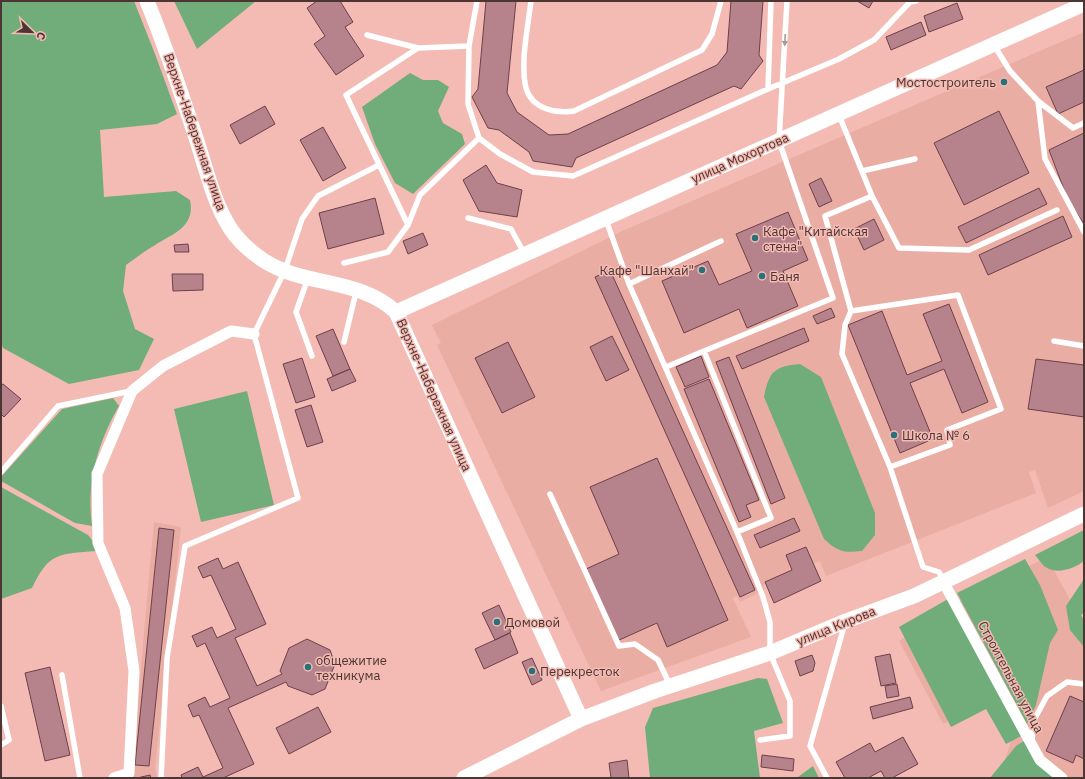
<svg xmlns="http://www.w3.org/2000/svg" width="1085" height="779" font-family="'IBM Plex Sans',sans-serif">
<rect width="100%" height="100%" fill="#f3bbb3"/>
<!-- built -->
<path fill="#eaada4" d="M 1084,32 L 1084,491 L 1048,508 L 1035,470 L 1029,472 L 1036,493 L 826,576 L 820,561 L 763,585 L 764,590 L 740,602 L 737,596 L 733,598 L 751,637 L 601,691 L 437,345 L 441,343 L 432,325 L 620,232 Z
M 154,522 L 181,527 L 155,768 L 157,778 L 131,778 Z
M 1047,557 L 1084,626 L 1084,778 L 999,778 L 1011,741 L 987,702 L 943,724 L 899,641 L 948,607 Z"/>
<!-- green -->
<path fill="#71ad7b" d="M 1,1 L 134,1 L 155,54 L 177,114 L 157,124 L 100,130 L 104,197 L 176,191 L 190,200 C 196,228 171,234 152,247 C 143,252 135,259 126,265 L 123,291 L 135,329 L 154,339 L 139,370 L 69,384 L 3,348 L 1,342 Z
M 174,1 L 256,1 L 197,49 Z
M 410,73 L 423,80 L 438,80 L 449,87 L 438,111 L 443,123 L 462,134 L 465,144 L 413,194 L 395,183 L 375,144 L 362,107 Z
M 800,364 L 821,377 L 875,513 L 875,535 L 862,551 C 844,553 838,552 824,539 L 764,397 C 769,372 774,366 800,364 Z
M 247,391 L 274,505 L 201,522 L 174,409 Z
M 113,398 L 119,406 C 98,442 86,483 92,526 L 75,523 L 1,481 L 1,477 L 62,409 Z
M 1,487 L 88,535 L 92,540 L 96,551 C 59,554 49,552 32,588 L 1,599 Z
M 1084,530 L 1084,561 C 1074,569 1054,576 1043,565 C 1040,562 1038,558 1035,555 Z
M 1025,559 L 1040,585 L 1058,630 L 1050,643 L 1036,705 L 1027,724 L 957,593 Z
M 1084,579 L 1084,613 L 1081,615 L 1084,620 L 1084,647 L 1070,630 L 1066,606 Z
M 948,599 L 1023,735 L 1006,744 L 986,709 L 951,727 L 899,627 Z
M 758,678 L 767,679 L 783,723 L 754,731 L 760,778 L 650,778 L 645,727 L 653,708 Z
M 1024,741 L 1056,778 L 990,778 L 1016,746 Z
M 813,766 L 819,778 L 798,778 L 798,777 Z"/>
<!-- building -->
<path fill="#b6828b" stroke="#6f4049" d="M 317,1 L 340,1 L 353,22 L 345,27 L 364,56 L 336,75 L 314,44 L 325,36 L 307,8 Z
M 486,1 L 516,1 L 507,93 L 517,112 L 549,135 L 568,134 L 717,65 L 727,52 L 731,1 L 763,1 L 759,55 L 763,61 L 741,89 L 734,86 L 576,158 L 572,167 L 533,161 L 529,152 L 499,130 L 488,128 L 472,97 L 478,89 Z
M 857,1 L 873,1 L 869,8 Z
M 957,3 L 963,19 L 929,32 L 924,16 Z
M 921,22 L 926,35 L 891,50 L 886,37 Z
M 1084,70 L 1084,102 L 1058,114 L 1046,87 Z
M 265,106 L 275,124 L 240,144 L 230,125 Z
M 999,111 L 1029,173 L 964,205 L 934,143 Z
M 323,127 L 346,168 L 323,181 L 300,140 Z
M 1084,133 L 1084,224 L 1068,200 L 1049,150 Z
M 486,165 L 497,183 L 522,190 L 517,217 L 479,211 L 463,180 Z
M 821,178 L 832,201 L 819,207 L 809,184 Z
M 1039,188 L 1047,204 L 966,243 L 958,227 Z
M 375,198 L 384,234 L 328,249 L 319,213 Z
M 788,212 L 808,260 L 783,271 L 798,306 L 747,328 L 739,309 L 684,333 L 662,281 L 708,261 L 719,285 L 752,271 L 736,234 Z
M 1063,216 L 1072,237 L 988,275 L 979,255 Z
M 874,219 L 884,240 L 864,250 L 854,229 Z
M 423,233 L 428,245 L 408,254 L 403,241 Z
M 188,244 L 189,252 L 175,252 L 174,245 Z
M 610,270 L 755,590 L 740,597 L 595,277 Z
M 172,274 L 203,274 L 203,290 L 173,291 Z
M 949,304 L 988,402 L 962,413 L 944,369 L 910,383 L 933,439 L 900,453 L 848,325 L 882,311 L 907,375 L 942,361 L 923,314 Z
M 831,308 L 835,317 L 817,324 L 813,316 Z
M 804,328 L 809,341 L 742,369 L 736,356 Z
M 333,329 L 350,369 L 333,376 L 316,336 Z
M 612,336 L 629,370 L 606,381 L 590,347 Z
M 508,342 L 535,397 L 502,413 L 475,358 Z
M 701,356 L 709,377 L 685,387 L 676,367 Z
M 729,357 L 785,498 L 771,504 L 716,362 Z
M 302,358 L 315,397 L 296,403 L 283,364 Z
M 1036,359 L 1084,365 L 1084,417 L 1028,409 Z
M 350,369 L 356,381 L 332,391 L 327,379 Z
M 709,379 L 759,500 L 746,505 L 751,517 L 739,522 L 684,389 Z
M 3,384 L 21,399 L 4,417 L 1,414 L 1,385 Z
M 311,405 L 323,442 L 307,447 L 295,410 Z
M 657,458 L 728,620 L 667,647 L 657,623 L 617,641 L 586,569 L 619,554 L 590,487 Z
M 794,518 L 800,531 L 760,548 L 754,535 Z
M 159,528 L 174,530 L 149,766 L 135,765 Z
M 806,547 L 821,581 L 774,603 L 765,582 L 792,570 L 786,555 Z
M 218,558 L 223,569 L 238,562 L 266,624 L 235,638 L 257,686 L 282,674 L 280,671 L 289,648 L 307,639 L 330,650 L 335,664 L 325,689 L 312,695 L 288,686 L 286,682 L 228,708 L 254,764 L 223,778 L 182,778 L 181,775 L 198,767 L 203,777 L 223,768 L 199,715 L 193,717 L 188,705 L 205,697 L 210,707 L 230,698 L 205,643 L 197,647 L 192,636 L 212,627 L 217,638 L 236,629 L 211,575 L 203,578 L 198,567 Z
M 499,605 L 511,632 L 495,640 L 482,613 Z
M 510,633 L 518,653 L 484,669 L 475,649 Z
M 890,654 L 896,683 L 881,686 L 875,657 Z
M 812,655 L 815,663 L 813,671 L 800,676 L 795,661 Z
M 532,658 L 542,680 L 532,685 L 522,662 Z
M 50,667 L 70,755 L 45,761 L 25,673 Z
M 897,684 L 899,696 L 887,698 L 885,686 Z
M 1070,696 L 1084,702 L 1084,759 L 1076,755 L 1073,763 L 1046,751 Z
M 910,697 L 913,708 L 873,719 L 870,707 Z
M 318,707 L 331,732 L 289,754 L 276,728 Z
M 903,737 L 918,764 L 892,778 L 885,778 L 881,771 L 868,778 L 845,778 L 836,762 L 870,743 L 875,752 Z
M 762,755 L 794,759 L 793,771 L 761,767 Z
M 627,760 L 629,778 L 611,778 L 609,763 Z
M 150,775 L 151,778 L 137,778 Z"/>
<g fill="none" stroke-linecap="round" stroke-linejoin="round">
<!-- lane -->
<path stroke="#fff" stroke-width="5.5" d="M 531,1 C 528,26 520,63 526,88 C 532,109 556,114 574,111 L 702,50 L 712,34 L 721,1
M 771,1 L 768,89 L 839,59 L 874,40 L 910,2 L 916,1
M 367,35 L 418,48 L 469,46
M 994,45 L 1010,71 L 1038,101 L 1045,159 L 1084,232
M 1038,101 L 1073,128 L 1084,123
M 839,115 L 872,196 L 825,216 L 851,311 L 958,295 L 1001,409 L 947,430 L 950,445 L 890,467 L 923,567 L 939,572 L 943,580
M 479,138 L 500,154 L 533,172 L 573,176 L 768,89
M 862,171 L 915,159
M 872,196 L 899,248 L 969,250 L 1057,210
M 468,218 L 511,229 L 524,253
M 606,220 L 629,284 L 721,241
M 408,225 L 346,95 L 418,48
M 344,263 L 388,252 L 408,225 L 420,195 L 479,138 L 468,104 L 469,46 L 477,1
M 308,278 L 296,312 L 312,356
M 629,284 L 737,532 L 771,518 L 704,351 L 666,367
M 851,311 L 845,325 L 842,354 L 890,467
M 1054,341 L 1084,346
M 344,342 L 356,292
M 704,351 L 833,298 L 779,141 L 787,1
M 1,472 L 58,406 L 131,391
M 550,494 L 619,646 L 635,644 L 658,660 L 670,685
M 737,532 L 763,597 L 770,622 L 770,653 L 790,701 L 790,736 L 760,740
M 62,675 L 80,778
M 1,706 L 9,740 L 1,745
M 1032,741 L 1034,720 L 1047,696 L 1067,682 L 1084,684
M 161,778 L 167,658 L 185,546 L 298,498 L 254,334 L 285,270 L 302,219 L 318,196 L 379,165
M 827,778 L 810,746 L 845,623"/>
<!-- street -->
<path stroke="#fff" stroke-width="11" d="M 944,583 L 1040,760 L 1062,778
M 114,778 L 129,773 L 134,671 L 125,608 L 98,543 L 97,474 L 132,391 L 163,366 L 231,331 L 254,334"/>
<!-- secondary -->
<path stroke="#fff" stroke-width="15" d="M 147,1 C 165,46 181,92 196,138 C 206,168 213,201 230,228 C 238,240 251,252 263,260 C 303,287 359,277 396,312 L 581,719
M 396,312 L 1084,4
M 464,778 L 581,719 L 655,691 L 770,653 L 846,621 L 914,596 L 1084,514"/>
</g>
<!-- one-way arrows -->
<defs><path id="oneway-solid" d="M-6-.8H1V-3.2L6.5 0L1 3.2V.8H-6Z"/></defs>
<use fill="#a69a98" href="#oneway-solid" transform="translate(785 40) rotate(93)"/>
<!-- markers -->
<g fill="#28717b" stroke="#f3bbb3" stroke-width="1.5">
<circle cx="1004" cy="82" r="4"/>
<circle cx="755" cy="238" r="4"/>
<circle cx="702" cy="270" r="4"/>
<circle cx="762" cy="276" r="4"/>
<circle cx="894" cy="435" r="4"/>
<circle cx="497" cy="622" r="4"/>
<circle cx="308" cy="667" r="4"/>
<circle cx="532" cy="671" r="4"/>
</g>
<g text-anchor="middle" dominant-baseline="central" stroke-width="3" stroke-linejoin="round" paint-order="stroke">
<!-- poi labels -->
<g font-size="13" fill="#4c3532" stroke="#f3bbb3" text-anchor="start">
<text x="996" y="82" text-anchor="end">Мостостроитель</text>
<text x="763" y="231">Кафе "Китайская<tspan x="763" dy="15">стена"</tspan></text>
<text x="694" y="270" text-anchor="end">Кафе "Шанхай"</text>
<text x="770" y="276">Баня</text>
<text x="902" y="435">Школа № 6</text>
<text x="505" y="622">Домовой</text>
<text x="316" y="660">общежитие<tspan x="316" dy="15">техникума</tspan></text>
<text x="540" y="671">Перекресток</text>
</g>
<!-- street labels -->
<g font-size="13" fill="#4c3532" stroke="#f3bbb3">
<text transform="translate(195 132) rotate(71)">Верхне-Набережная улица</text>
<text transform="translate(740 158) rotate(-24)">улица Мохортова</text>
<text transform="translate(434 395) rotate(66)">Верхне-Набережная улица</text>
<text transform="translate(836 626) rotate(-22)">улица Кирова</text>
<text transform="translate(1011 677) rotate(62)">Строительная улица</text>
</g>
</g>
<!-- border -->
<rect width="1085" height="779" fill="none" stroke="#4c3532" stroke-width="4"/>
<!-- north arrow -->
<g transform="translate(32 32) rotate(113)" stroke="#f3bbb3" stroke-width="3" paint-order="stroke">
<path d="M0-3L7 15L0 10L-7 15Z" fill="#4c3532"/>
<text y="-6" font-size="11" font-weight="bold" text-anchor="middle" fill="#4c3532">С</text>
</g>
</svg>
